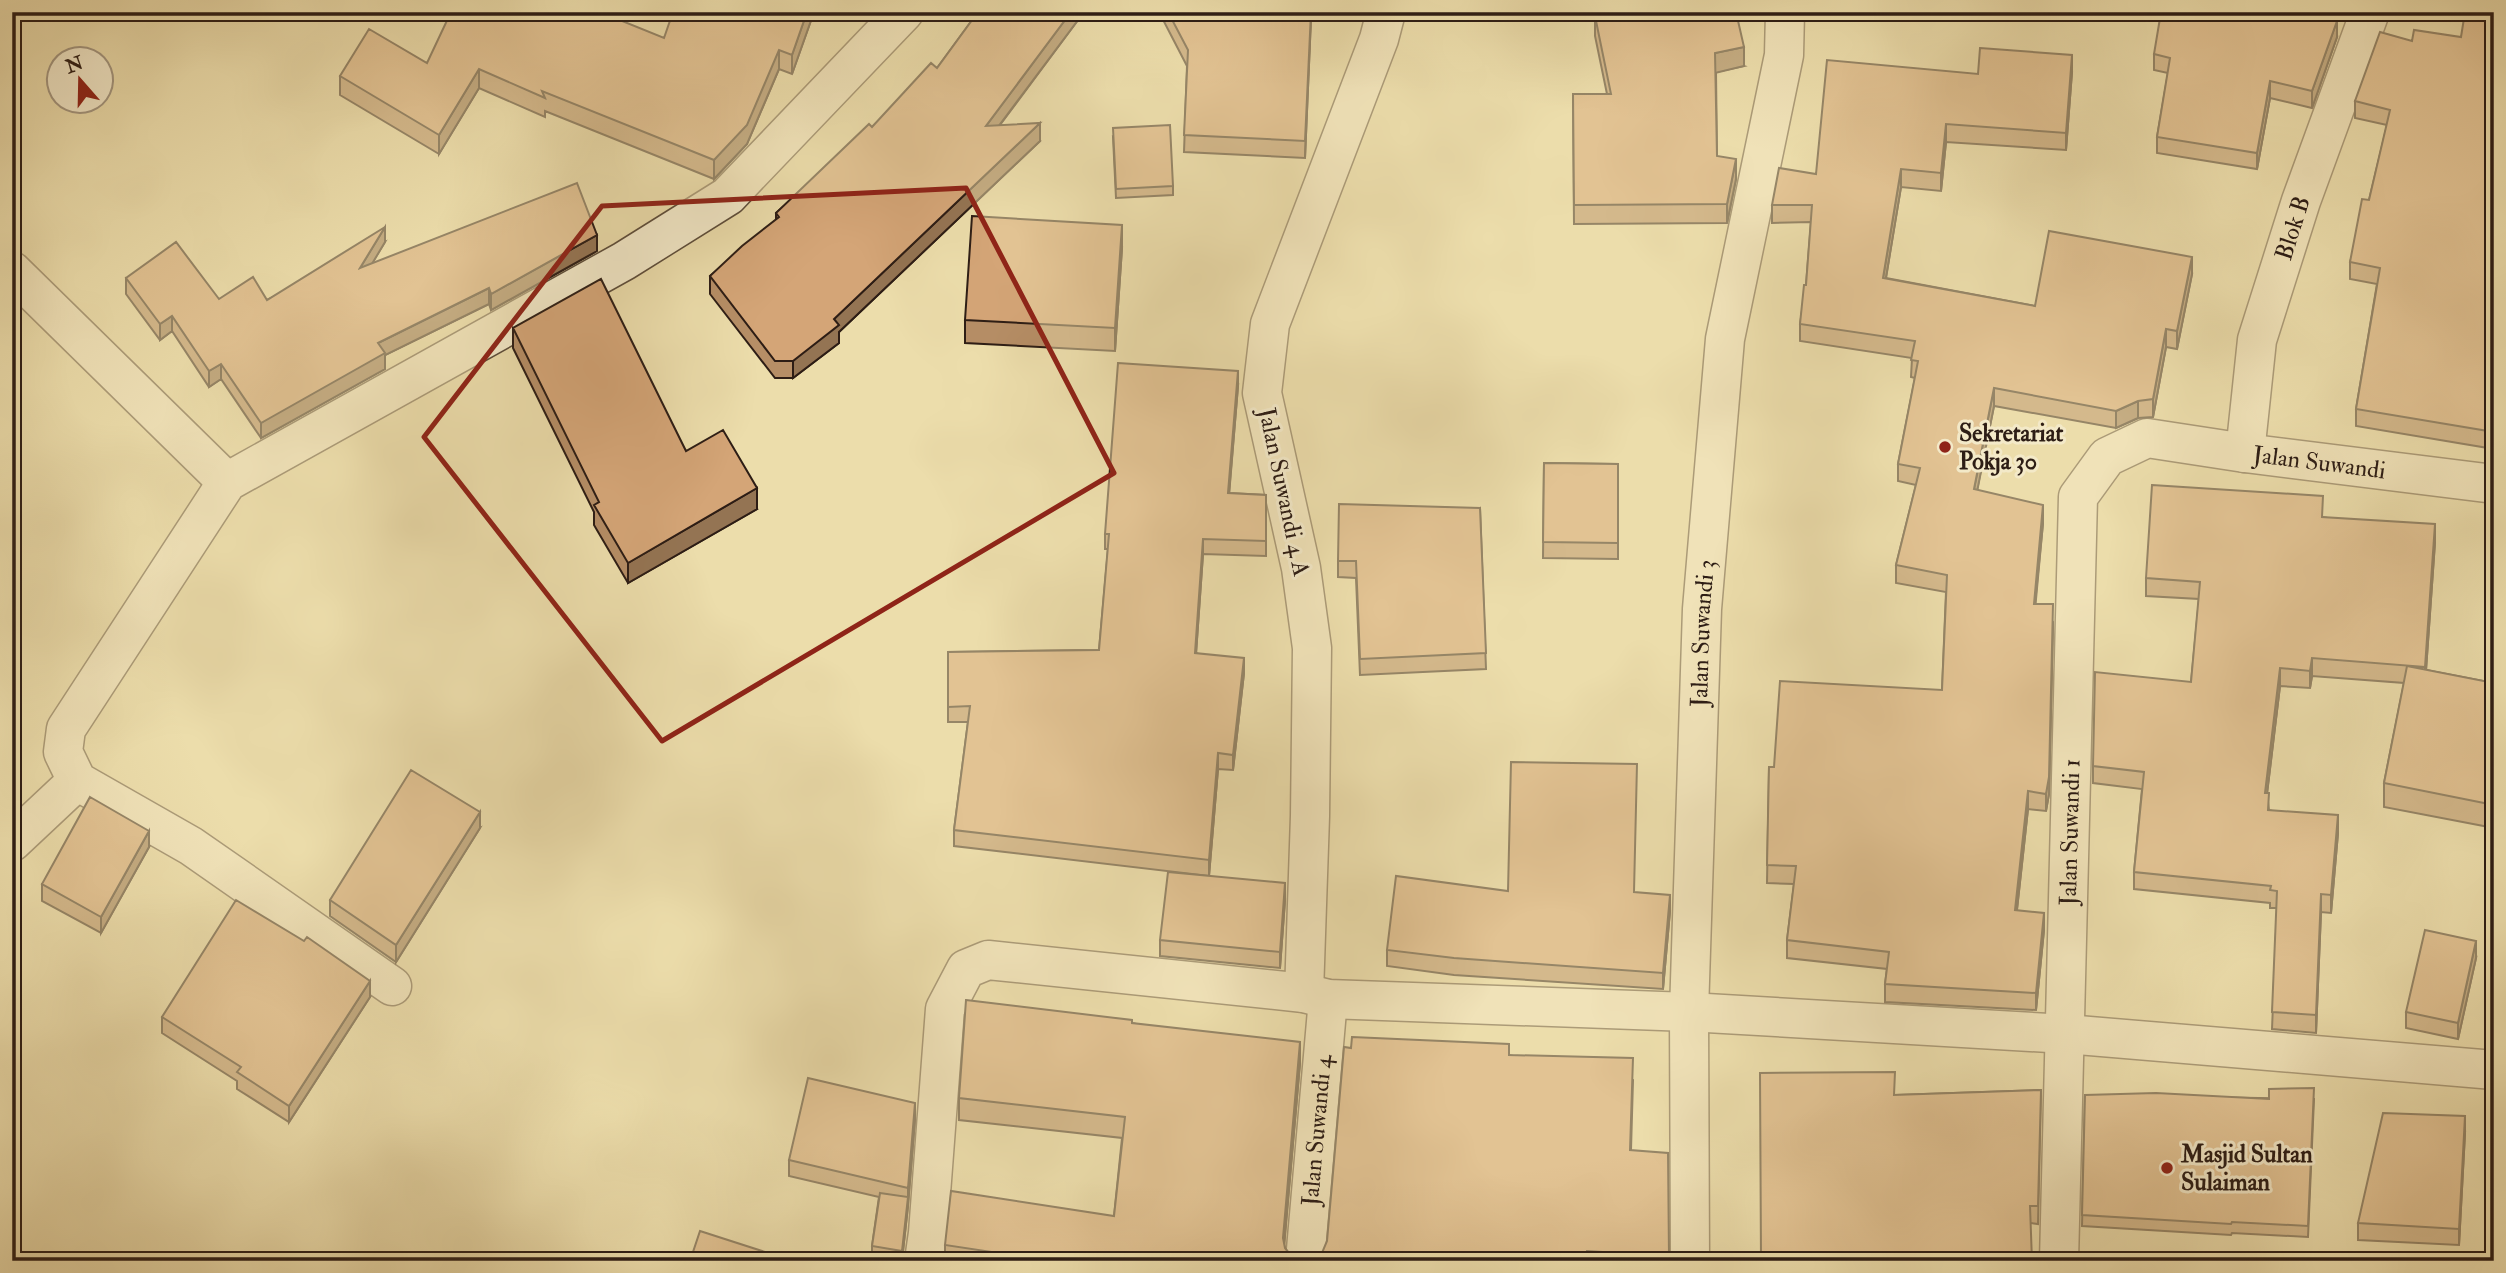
<svg xmlns="http://www.w3.org/2000/svg" width="2506" height="1273" font-family="'IM FELL Double Pica',serif">
<rect width="100%" height="100%" fill="#ecddab"/>
<filter id="stains"><feTurbulence type="fractalNoise" baseFrequency=".00286" numOctaves="4"/><feColorMatrix values="0 0 0 0 .2 0 0 0 0 .09 0 0 0 0 .02 0 0 0 .5 -.17"/></filter>
<radialGradient id="worn" r=".72"><stop offset=".6" stop-color="#630" stop-opacity="0"/><stop offset="1" stop-color="#630" stop-opacity=".3"/></radialGradient>
<g fill="none" stroke-linecap="round" stroke-linejoin="round">
<defs>
<g id="street">
<path d="M 12,271 L 227,482"/>
<path id="s1" d="M 2245,453 L 2257,340 L 2301,201 L 2370,12"/>
<path d="M 12,842 L 77,781"/>
<path d="M 392,986 L 191,846 L 77,781 L 63,752 L 66,729 L 227,482 L 624,261 L 728,196 L 904,12"/>
<path d="M 1304,993 L 1310,816 L 1312,648 L 1301,568 L 1262,393 L 1270,324 L 1379,39 L 1386,12"/>
<path d="M 924,1261 L 928,1233 L 945,1009 L 966,969 L 988,960 L 1304,993 L 1328,999 L 1689,1012 L 2066,1034 L 2494,1070"/>
<path id="s2" d="M 1305,1261 L 1328,999"/>
<path id="s3" d="M 1690,1261 L 1689,1012 L 1702,609 L 1725,339 L 1784,55 L 1785,12"/>
<path id="s4" d="M 2059,1261 L 2078,497 L 2107,457 L 2147,438 L 2245,453 L 2494,484"/>
</g>
</defs>
<!-- street casing -->
<use href="#street" stroke="#5d4d3a" stroke-width="41"/>
<!-- street -->
<use href="#street" stroke="#f3e9c8" stroke-width="38"/>
</g>
<!-- wall -->
<path fill="#b68e66" stroke="#2d1d15" stroke-width="2" d="M 814,12 L 792,74 L 779,69 L 747,144 L 714,179 L 545,111 L 545,117 L 479,88 L 439,154 L 340,95 L 340,76 L 427,63 L 664,38 Z
M 978,12 L 1084,12 L 1000,125 L 1040,141 L 839,332 L 839,343 L 793,378 L 775,378 L 710,294 L 710,276 L 776,220 L 776,213 L 872,127 L 937,68 Z
M 1159,12 L 1321,12 L 1311,18 L 1305,158 L 1184,152 L 1187,66 Z
M 2494,12 L 2494,449 L 2356,426 L 2356,409 L 2377,284 L 2350,279 L 2350,262 L 2369,200 L 2387,125 L 2355,118 L 2355,101 L 2412,41 L 2461,37 Z
M 1595,16 L 1744,66 L 1716,72 L 1717,156 L 1736,179 L 1727,223 L 1574,224 L 1573,94 L 1607,94 L 1595,36 Z
M 2337,37 L 2312,108 L 2270,98 L 2257,169 L 2157,153 L 2157,137 L 2168,73 L 2154,70 L 2154,54 Z
M 2072,72 L 2066,150 L 1946,142 L 1941,191 L 1901,187 L 1886,278 L 2035,306 L 2192,274 L 2177,349 L 2166,347 L 2153,417 L 2138,418 L 2116,428 L 1994,406 L 1977,490 L 2043,523 L 2035,604 L 2053,622 L 2049,794 L 2046,811 L 2028,809 L 2017,910 L 2044,930 L 2036,1010 L 1885,1002 L 1885,984 L 1887,969 L 1787,958 L 1787,940 L 1794,884 L 1767,883 L 1769,767 L 1774,767 L 1942,690 L 1946,592 L 1896,583 L 1896,565 L 1916,485 L 1898,481 L 1898,464 L 1915,378 L 1911,377 L 1912,358 L 1800,341 L 1800,324 L 1806,285 L 1811,222 L 1772,223 L 1772,205 L 1816,174 L 1978,74 Z
M 1113,137 L 1173,186 L 1173,195 L 1116,198 Z
M 385,242 L 372,263 L 597,251 L 491,310 L 489,304 L 385,355 L 385,369 L 261,438 L 221,379 L 209,387 L 172,331 L 160,340 L 126,294 L 126,278 L 219,299 L 267,300 Z
M 1122,248 L 1115,351 L 965,343 L 965,320 Z
M 513,328 L 686,451 L 757,509 L 628,583 L 594,525 L 594,512 L 513,348 Z
M 1238,386 L 1229,493 L 1266,495 L 1266,556 L 1203,554 L 1196,653 L 1244,673 L 1233,770 L 1218,769 L 1209,876 L 954,846 L 954,830 L 968,722 L 948,722 L 948,652 L 1099,650 L 1108,549 L 1105,549 L 1105,534 Z
M 1544,463 L 1618,464 L 1618,559 L 1543,558 Z
M 1480,508 L 1486,669 L 1360,675 L 1356,578 L 1338,577 L 1338,561 Z
M 2323,517 L 2435,542 L 2426,670 L 2494,683 L 2494,828 L 2384,807 L 2384,783 L 2404,683 L 2312,676 L 2310,688 L 2280,686 L 2267,793 L 2269,810 L 2338,833 L 2331,913 L 2321,912 L 2316,1033 L 2272,1029 L 2277,908 L 2270,908 L 2270,903 L 2134,889 L 2134,872 L 2142,789 L 2093,783 L 2093,766 L 2191,682 L 2199,599 L 2146,596 L 2146,578 Z
M 480,828 L 396,962 L 330,916 L 330,900 Z
M 149,847 L 101,933 L 42,901 L 42,884 Z
M 1508,891 L 1670,911 L 1663,989 L 1454,975 L 1387,966 L 1387,950 Z
M 1285,900 L 1280,968 L 1160,956 L 1160,940 Z
M 2476,958 L 2458,1039 L 2406,1028 L 2406,1012 Z
M 370,997 L 289,1122 L 237,1089 L 237,1081 L 162,1033 L 162,1017 Z
M 1132,1023 L 1300,1063 L 1284,1245 L 1285,1248 L 1292,1257 L 1302,1261 L 945,1261 L 945,1245 L 1114,1216 L 1122,1138 L 959,1120 L 959,1098 Z
M 1509,1055 L 1633,1080 L 1631,1150 L 1669,1256 L 1669,1261 L 1307,1261 L 1314,1260 L 1322,1253 Z
M 2041,1090 L 2038,1224 L 2031,1223 L 1761,1261 L 1895,1095 Z
M 2085,1095 L 2314,1099 L 2308,1237 L 2232,1233 L 2231,1235 L 2082,1226 Z
M 915,1119 L 908,1206 L 902,1260 L 872,1255 L 872,1246 L 879,1197 L 789,1176 L 789,1160 Z
M 2465,1133 L 2459,1245 L 2358,1240 L 2358,1223 Z"/>
<!-- shaded-wall -->
<path fill="#947453" stroke="#2d1d15" stroke-width="2" d="M 807,12 L 814,12 L 792,74 L 792,55 Z
M 1071,12 L 1084,12 L 986,143 L 986,126 Z
M 1311,12 L 1321,12 L 1311,18 L 1305,158 Z
M 2337,21 L 2337,37 L 2312,108 L 2312,91 Z
M 1744,47 L 1744,66 L 1715,73 L 1715,53 Z
M 779,50 L 779,69 L 747,144 L 714,179 L 714,160 Z
M 2072,55 L 2072,72 L 2066,150 L 2066,133 Z
M 479,69 L 479,88 L 439,154 L 439,135 Z
M 2270,81 L 2270,98 L 2257,169 L 2257,153 Z
M 1040,123 L 1040,141 L 839,332 L 839,343 L 793,378 L 793,361 L 834,319 Z
M 1946,124 L 1946,142 L 1941,191 L 1941,173 Z
M 1736,159 L 1736,179 L 1727,223 L 1727,204 Z
M 1901,169 L 1901,187 L 1883,295 L 1883,278 Z
M 1122,225 L 1122,248 L 1115,351 L 1115,328 Z
M 385,227 L 385,242 L 360,284 L 360,268 Z
M 597,235 L 597,251 L 491,310 L 491,294 Z
M 2192,257 L 2192,274 L 2177,349 L 2177,331 Z
M 489,288 L 489,304 L 385,355 L 385,369 L 261,438 L 261,423 L 378,343 Z
M 172,316 L 172,331 L 160,340 L 160,324 Z
M 2166,329 L 2166,347 L 2153,417 L 2153,399 Z
M 221,364 L 221,379 L 209,387 L 209,371 Z
M 1238,371 L 1238,386 L 1228,508 L 1228,493 Z
M 1994,388 L 1994,406 L 1974,507 L 1974,489 Z
M 2138,401 L 2138,418 L 2116,428 L 2116,411 Z
M 757,488 L 757,509 L 628,583 L 628,563 Z
M 2043,505 L 2043,523 L 2034,621 L 2034,604 Z
M 2435,524 L 2435,542 L 2425,685 L 2425,667 Z
M 1203,539 L 1203,554 L 1195,669 L 1195,653 Z
M 2053,622 L 2049,794 L 2046,811 L 2046,794 Z
M 1244,658 L 1244,673 L 1233,770 L 1233,755 Z
M 2312,658 L 2312,676 L 2310,688 L 2310,671 Z
M 2280,668 L 2280,686 L 2265,811 L 2265,793 Z
M 1218,753 L 1218,769 L 1209,876 L 1209,860 Z
M 2028,791 L 2028,809 L 2015,927 L 2015,910 Z
M 480,812 L 480,828 L 396,962 L 396,945 Z
M 2338,815 L 2338,833 L 2331,913 L 2331,895 Z
M 149,831 L 149,847 L 101,933 L 101,917 Z
M 1285,883 L 1285,900 L 1280,968 L 1280,952 Z
M 2321,894 L 2321,912 L 2316,1033 L 2316,1015 Z
M 1670,895 L 1670,911 L 1663,989 L 1663,973 Z
M 2044,913 L 2044,930 L 2036,1010 L 2036,993 Z
M 2476,941 L 2476,958 L 2458,1039 L 2458,1023 Z
M 370,981 L 370,997 L 289,1122 L 289,1106 Z
M 1300,1042 L 1300,1063 L 1283,1259 L 1283,1238 Z
M 915,1103 L 915,1119 L 908,1204 L 908,1188 Z
M 2465,1116 L 2465,1133 L 2459,1245 L 2459,1229 Z
M 908,1197 L 908,1206 L 902,1260 L 902,1251 Z"/>
<!-- building -->
<path fill="#d4a577" stroke="#2d1d15" stroke-width="2" d="M 451,12 L 600,12 L 664,38 L 673,12 L 807,12 L 792,55 L 779,50 L 747,125 L 714,160 L 542,91 L 545,98 L 479,69 L 439,135 L 340,76 L 369,29 L 427,63 Z
M 978,12 L 1071,12 L 986,126 L 1040,123 L 834,319 L 839,325 L 793,361 L 775,361 L 710,276 L 742,246 L 779,217 L 776,213 L 869,124 L 872,127 L 931,63 L 937,68 Z
M 1168,12 L 1311,12 L 1305,141 L 1184,135 L 1188,50 Z
M 1614,12 L 1736,12 L 1744,47 L 1715,53 L 1717,156 L 1736,159 L 1727,204 L 1574,205 L 1573,94 L 1611,94 L 1595,16 Z
M 2161,12 L 2304,12 L 2337,21 L 2312,91 L 2270,81 L 2257,153 L 2157,137 L 2170,58 L 2154,54 Z
M 2465,12 L 2494,12 L 2494,432 L 2356,409 L 2380,268 L 2350,262 L 2362,199 L 2369,200 L 2390,110 L 2355,101 L 2380,32 L 2412,41 L 2414,30 L 2461,37 Z
M 1980,48 L 2072,55 L 2066,133 L 1946,124 L 1941,173 L 1901,169 L 1883,278 L 2035,306 L 2049,231 L 2192,257 L 2177,331 L 2166,329 L 2153,399 L 2138,401 L 2116,411 L 1994,388 L 1974,489 L 2043,505 L 2034,604 L 2053,604 L 2049,777 L 2046,794 L 2028,791 L 2015,910 L 2044,913 L 2036,993 L 1885,984 L 1889,952 L 1787,940 L 1796,866 L 1767,865 L 1769,767 L 1774,767 L 1780,681 L 1942,690 L 1947,575 L 1896,565 L 1920,468 L 1898,464 L 1918,361 L 1911,360 L 1915,341 L 1800,324 L 1804,285 L 1806,285 L 1812,205 L 1772,205 L 1779,168 L 1816,174 L 1827,60 L 1978,74 Z
M 1170,125 L 1173,186 L 1116,189 L 1113,128 Z
M 577,183 L 597,235 L 491,294 L 489,288 L 378,343 L 385,353 L 261,423 L 221,364 L 209,371 L 172,316 L 160,324 L 126,278 L 176,242 L 219,299 L 253,277 L 267,300 L 385,227 L 360,268 Z
M 972,216 L 1122,225 L 1115,328 L 965,320 Z
M 601,279 L 686,451 L 723,430 L 757,488 L 628,563 L 594,505 L 599,502 L 513,328 Z
M 1118,363 L 1238,371 L 1228,493 L 1266,495 L 1266,541 L 1203,539 L 1195,653 L 1244,658 L 1233,755 L 1218,753 L 1209,860 L 954,830 L 970,706 L 948,707 L 948,652 L 1099,650 L 1109,534 L 1105,534 Z
M 1544,463 L 1618,464 L 1618,543 L 1543,542 Z
M 2152,485 L 2323,496 L 2322,517 L 2435,524 L 2425,667 L 2312,658 L 2310,671 L 2280,668 L 2265,793 L 2269,793 L 2268,810 L 2338,815 L 2331,895 L 2321,894 L 2316,1015 L 2272,1012 L 2277,891 L 2270,890 L 2271,886 L 2134,872 L 2144,772 L 2093,766 L 2095,672 L 2191,682 L 2200,582 L 2146,578 Z
M 1339,504 L 1480,508 L 1486,653 L 1360,659 L 1356,561 L 1338,561 Z
M 2407,666 L 2494,683 L 2494,805 L 2384,783 Z
M 1511,762 L 1637,764 L 1634,892 L 1670,895 L 1663,973 L 1454,958 L 1387,950 L 1396,876 L 1508,891 Z
M 411,770 L 480,812 L 396,945 L 330,900 Z
M 90,797 L 149,831 L 101,917 L 42,884 Z
M 1168,872 L 1285,883 L 1280,952 L 1160,940 Z
M 236,900 L 304,941 L 307,937 L 370,981 L 289,1106 L 237,1072 L 241,1067 L 162,1017 Z
M 2425,930 L 2476,941 L 2458,1023 L 2406,1012 Z
M 966,1000 L 1132,1020 L 1132,1023 L 1300,1042 L 1283,1238 L 1285,1248 L 1292,1257 L 1302,1261 L 990,1261 L 992,1252 L 945,1245 L 951,1191 L 1114,1216 L 1125,1117 L 959,1098 Z
M 1352,1037 L 1509,1044 L 1509,1055 L 1633,1058 L 1630,1150 L 1668,1153 L 1669,1256 L 1587,1251 L 1586,1261 L 1307,1261 L 1314,1260 L 1322,1253 L 1327,1241 L 1344,1047 L 1351,1048 Z
M 1895,1072 L 1894,1095 L 2041,1090 L 2038,1206 L 2030,1206 L 2032,1261 L 1761,1261 L 1760,1073 Z
M 808,1078 L 915,1103 L 908,1188 L 789,1160 Z
M 2314,1088 L 2308,1226 L 2232,1222 L 2231,1224 L 2082,1215 L 2085,1095 L 2156,1093 L 2269,1099 L 2269,1089 Z
M 2383,1113 L 2465,1116 L 2459,1229 L 2358,1223 Z
M 880,1193 L 908,1197 L 902,1251 L 872,1246 Z
M 700,1231 L 793,1261 L 690,1261 Z"/>
<!-- marked area -->
<path d="M0 0H2506V1273H0ZM 966,188 L 1114,473 L 662,741 L 424,437 L 602,206 Z" fill="#ecddab" fill-opacity=".55" fill-rule="evenodd"/>
<path fill="none" stroke="#8f2418" stroke-width="5" stroke-linejoin="round" d="M 966,188 L 1114,473 L 662,741 L 424,437 L 602,206 Z"/>
<!-- markers -->
<g fill="#8f2418" stroke="#f3e9c8" stroke-width="2.5">
<circle cx="1945" cy="447" r="7"/>
<circle cx="2167" cy="1168" r="7"/>
</g>
<g text-anchor="middle" dominant-baseline="central" stroke-width="6" stroke-linejoin="round" paint-order="stroke">
<!-- street labels -->
<g font-size="24" fill="#2d1d15" stroke="#f3e9c8">
<text stroke="none"><textPath href="#s1" startOffset="231">Blok B</textPath></text>
<text stroke="none"><textPath href="#s4" startOffset="1032">Jalan Suwandi</textPath></text>
<text transform="translate(1284 492) rotate(78)">Jalan Suwandi 4 A</text>
<text stroke="none"><textPath href="#s3" startOffset="628">Jalan Suwandi 3</textPath></text>
<text stroke="none"><textPath href="#s4" startOffset="429">Jalan Suwandi 1</textPath></text>
<text stroke="none"><textPath href="#s2" startOffset="131">Jalan Suwandi 4</textPath></text>
</g>
<!-- poi labels -->
<g font-size="24" font-weight="bold" fill="#2d1d15" stroke="#f3e9c8" text-anchor="start">
<text x="1959" y="433">Sekretariat<tspan x="1959" dy="28">Pokja 30</tspan></text>
<text x="2181" y="1154">Masjid Sultan<tspan x="2181" dy="28">Sulaiman</tspan></text>
</g>
</g>
<!-- margin -->
<rect width="2506" height="1273" fill="none" stroke="#ecddab" stroke-width="42"/>
<rect x="14" y="14" width="2478" height="1245" fill="none" stroke="#2d1d15" stroke-width="3.5"/>
<rect x="21" y="21" width="2464" height="1231" fill="none" stroke="#2d1d15" stroke-width="2"/>
<!-- north arrow -->
<g transform="translate(80 80) rotate(340)"><circle r="33" fill="#f3e9c8" stroke="#a49780" stroke-width="2"/>
<path d="M0-5L12 26L0 18L-12 26Z" fill="#8f2418"/>
<text y="-10" font-size="19" font-weight="bold" text-anchor="middle" fill="#2d1d15">N</text>
</g>
<rect width="100%" height="100%" filter="url(#stains)"/>
<rect width="100%" height="100%" fill="url(#worn)"/>
</svg>
